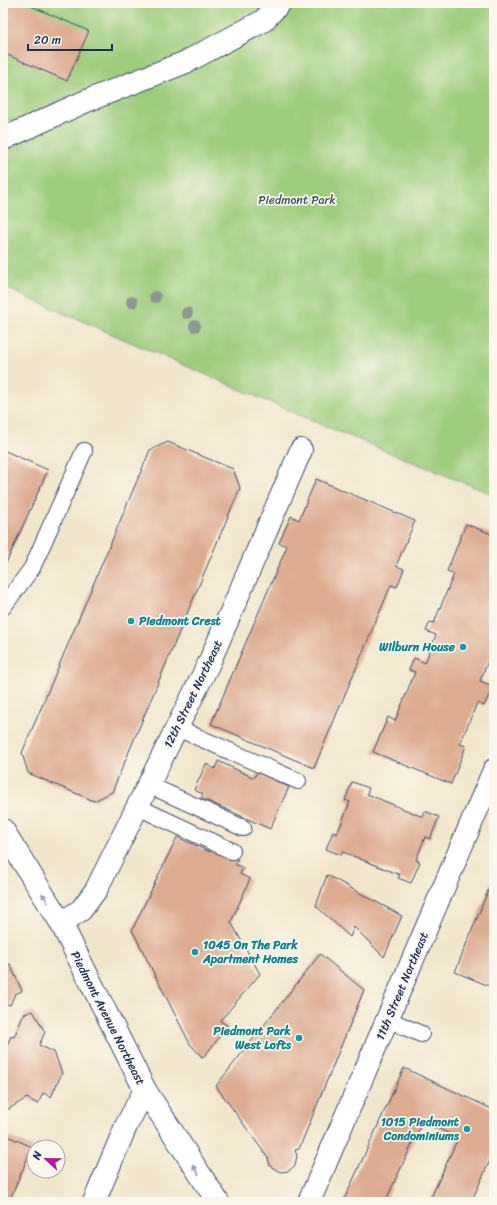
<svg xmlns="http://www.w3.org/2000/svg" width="497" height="1205" font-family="Sriracha,sans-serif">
<rect width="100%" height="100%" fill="#fbf7ec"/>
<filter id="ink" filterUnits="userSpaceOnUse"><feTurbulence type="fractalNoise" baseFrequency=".025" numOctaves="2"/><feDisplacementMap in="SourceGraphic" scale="8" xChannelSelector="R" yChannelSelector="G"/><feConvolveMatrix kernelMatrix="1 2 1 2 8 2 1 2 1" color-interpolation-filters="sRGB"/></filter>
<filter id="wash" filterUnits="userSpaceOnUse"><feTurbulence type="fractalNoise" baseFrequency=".012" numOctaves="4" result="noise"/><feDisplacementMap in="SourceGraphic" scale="16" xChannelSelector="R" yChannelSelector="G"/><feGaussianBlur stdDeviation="0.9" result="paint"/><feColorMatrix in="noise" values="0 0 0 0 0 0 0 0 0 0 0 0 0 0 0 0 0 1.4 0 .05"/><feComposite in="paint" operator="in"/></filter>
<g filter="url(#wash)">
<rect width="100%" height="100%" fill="#f1e6cb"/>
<path fill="#9ccc7b" stroke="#5c7e6c" d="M 3,3 L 494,3 L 494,495 L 327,427 L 3,287 Z"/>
<g id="blocks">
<path fill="#ddab90" d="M 3,3 L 24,3 L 89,31 L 67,81 L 3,53 Z
M 168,442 L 233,469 L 240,488 L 112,792 L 94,801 L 28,773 L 22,753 L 150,450 Z
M 3,450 L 48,470 L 3,570 Z
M 316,479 L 415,521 L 396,566 L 404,569 L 397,587 L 391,585 L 314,768 L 211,724 L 287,546 L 279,543 L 291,516 L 299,520 Z
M 466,524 L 494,535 L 494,661 L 489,659 L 480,681 L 493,686 L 484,706 L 477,703 L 460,744 L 466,746 L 451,784 L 373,752 L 388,717 L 395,721 L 415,672 L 409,670 L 414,658 L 425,663 L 436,635 L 426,631 L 430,622 L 434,623 L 454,574 L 447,571 Z
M 218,761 L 254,778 L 257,772 L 289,787 L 270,829 L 201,798 L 203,794 L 194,790 L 206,764 L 215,769 Z
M 352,782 L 369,788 L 367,794 L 423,817 L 425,811 L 439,817 L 430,839 L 425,837 L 416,860 L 420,862 L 411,883 L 398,878 L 400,875 L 343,852 L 341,855 L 326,849 L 333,832 L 337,834 L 350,802 L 345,800 Z
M 177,837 L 210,852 L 211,849 L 238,860 L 235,864 L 243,868 L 240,874 L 250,879 L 231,922 L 260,974 L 220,1021 L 228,1026 L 203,1058 L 190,1044 L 132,930 Z
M 327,875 L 402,916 L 384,957 L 354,927 L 350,937 L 316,906 Z
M 494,876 L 494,988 L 455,972 Z
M 320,954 L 364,990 L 299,1149 L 295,1150 L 297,1156 L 295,1165 L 289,1171 L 280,1172 L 270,1166 L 268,1158 L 216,1086 Z
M 10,964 L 22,991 L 15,994 L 10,1005 L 3,1003 L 3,968 Z
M 33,1011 L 45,1032 L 39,1045 L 54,1052 L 62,1073 L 51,1097 L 43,1093 L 38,1104 L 27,1098 L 5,1111 L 3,1108 L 3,1055 L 11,1036 L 14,1037 L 24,1014 Z
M 404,1068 L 494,1110 L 494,1152 L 471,1202 L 429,1202 L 458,1138 L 423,1121 L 385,1202 L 343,1202 Z
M 3,1134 L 32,1147 L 9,1202 L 3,1202 Z"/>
</g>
</g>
<g filter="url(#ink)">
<use href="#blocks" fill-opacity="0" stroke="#3b4a6e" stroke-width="1"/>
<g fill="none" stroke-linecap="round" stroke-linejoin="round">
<g stroke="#3b4a6e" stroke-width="18">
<path id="lane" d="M 3,607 L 32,568 L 84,451
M 177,728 L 298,781
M 149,785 L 243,828
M 138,807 L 232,851
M 387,1019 L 421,1034"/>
</g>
<g stroke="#3b4a6e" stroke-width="24">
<path id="street" d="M 3,139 L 84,102 L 186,62 L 263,21 L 280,3
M 61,923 L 81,910 L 96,890 L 209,663 L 301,450
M 94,1202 L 126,1126 L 145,1090
M 309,1202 L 494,770"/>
</g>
<g stroke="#3b4a6e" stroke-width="24">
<path id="secondary" d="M 3,830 L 61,923 L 145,1090 L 218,1202"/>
</g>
<use href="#lane" stroke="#fff" stroke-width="16"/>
<use href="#street" stroke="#fff" stroke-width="22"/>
<use href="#secondary" stroke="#fff" stroke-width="22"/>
</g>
<g fill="#8d9793">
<circle cx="155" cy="297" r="6"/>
<circle cx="132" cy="302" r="6"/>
<circle cx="187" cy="313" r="6"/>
<circle cx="195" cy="326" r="6"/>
</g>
<defs><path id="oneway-solid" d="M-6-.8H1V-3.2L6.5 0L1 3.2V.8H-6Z"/></defs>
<g fill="#8d97ae">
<use href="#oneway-solid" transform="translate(45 898) rotate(-122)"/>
<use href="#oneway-solid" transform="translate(196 1170) rotate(-123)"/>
</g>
</g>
<g fill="#0f9aa8" stroke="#fbf7ec" stroke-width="1.5">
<circle cx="131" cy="621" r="4"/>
<circle cx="463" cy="647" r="4"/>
<circle cx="195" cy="952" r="4"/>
<circle cx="299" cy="1038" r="4"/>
<circle cx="467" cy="1129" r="4"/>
</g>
<g text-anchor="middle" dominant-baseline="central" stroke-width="3.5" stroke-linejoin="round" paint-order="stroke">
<g font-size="12" fill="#3b5665" stroke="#fbf7ec">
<text x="297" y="200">Piedmont Park</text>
</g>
<g font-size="12" font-weight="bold" fill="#0d838f" stroke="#fbf7ec" text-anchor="end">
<text x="139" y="621" text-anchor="start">Piedmont Crest</text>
<text x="455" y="647">Wilburn House</text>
<text x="203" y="945" text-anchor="start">1045 On The Park<tspan x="203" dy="14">Apartment Homes</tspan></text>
<text x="291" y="1031">Piedmont Park<tspan x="291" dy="14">West Lofts</tspan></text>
<text x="459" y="1122">1015 Piedmont<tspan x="459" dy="14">Condominiums</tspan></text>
</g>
<g font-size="12" fill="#1b2f5e" stroke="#fbf7ec">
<text transform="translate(193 694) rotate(-64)">12th Street Northeast</text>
<text transform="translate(402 986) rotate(-67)">11th Street Northeast</text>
<text transform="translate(108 1018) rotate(63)">Piedmont Avenue Northeast</text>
</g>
</g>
<rect width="497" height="1205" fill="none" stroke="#fbf7ec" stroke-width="16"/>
<g transform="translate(46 1159) rotate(292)"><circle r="19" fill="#fbf7ec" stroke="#a1a7b3"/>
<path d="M0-3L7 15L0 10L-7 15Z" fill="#b5179e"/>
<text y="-6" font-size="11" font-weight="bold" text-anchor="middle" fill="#1b2f5e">N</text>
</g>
<path d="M28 44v6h84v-6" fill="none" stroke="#1b2f5e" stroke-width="2"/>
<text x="34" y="44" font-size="12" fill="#1b2f5e" stroke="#fbf7ec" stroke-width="3" paint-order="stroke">20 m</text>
</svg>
